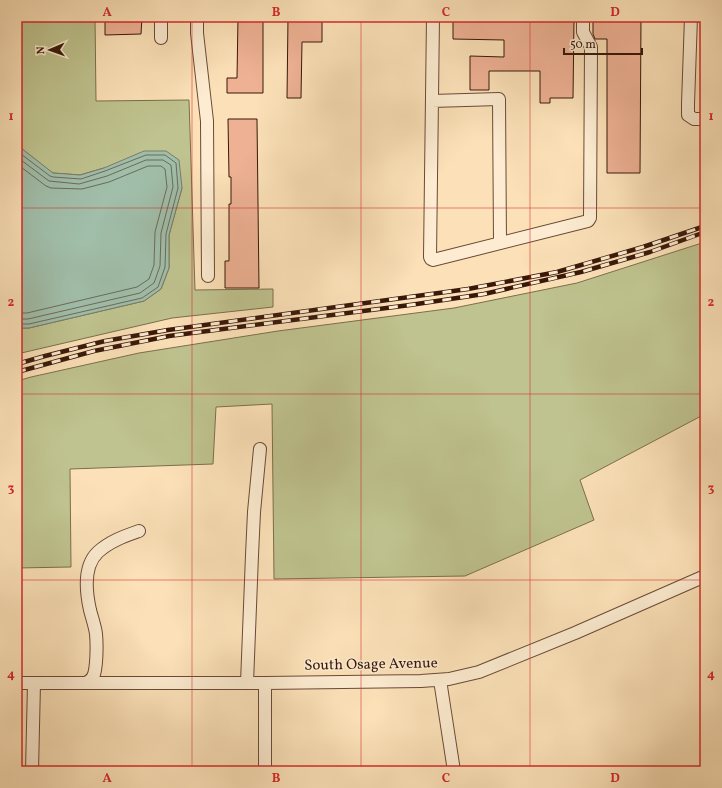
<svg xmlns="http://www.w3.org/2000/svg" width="722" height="788" font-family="Vollkorn,serif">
<rect width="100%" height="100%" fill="#fce1b8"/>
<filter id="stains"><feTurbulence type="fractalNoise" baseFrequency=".005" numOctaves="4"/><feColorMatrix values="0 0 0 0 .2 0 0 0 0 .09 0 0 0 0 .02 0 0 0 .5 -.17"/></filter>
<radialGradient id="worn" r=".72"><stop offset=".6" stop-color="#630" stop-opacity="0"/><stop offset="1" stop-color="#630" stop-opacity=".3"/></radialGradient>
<path fill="#bfc38f" stroke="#7c6e4c" d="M 17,17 L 95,17 L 96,101 L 189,100 L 195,290 L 273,289 L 273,307 L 172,318 L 17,354 L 17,328 L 29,328 L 144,301 L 161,289 L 169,268 L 169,235 L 182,188 L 104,168 L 80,175 L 52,173 L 21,148 L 17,147 Z
M 705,242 L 705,414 L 580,480 L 594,520 L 465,576 L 274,579 L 272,404 L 216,407 L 213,464 L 70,469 L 71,567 L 17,568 L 17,381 L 31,377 L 139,353 L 278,331 L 454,308 L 577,283 Z"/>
<path fill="#a0beaa" stroke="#777c6a" d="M 17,147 L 21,148 L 53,173 L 80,175 L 104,168 L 144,151 L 166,151 L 179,160 L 182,188 L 169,235 L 169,268 L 161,289 L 144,301 L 29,328 L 17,328 Z"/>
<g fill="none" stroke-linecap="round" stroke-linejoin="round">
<path stroke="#6c6b5a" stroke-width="1" d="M 17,151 L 50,176 L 53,177 L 81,179 L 105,171 L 146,155 L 165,155 L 176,163 L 178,188 L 166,234 L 165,267 L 158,287 L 142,298 L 29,324 L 17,324
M 17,157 L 49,181 L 79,184 L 107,176 L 146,160 L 163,160 L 171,165 L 173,187 L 161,233 L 160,266 L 154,283 L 140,293 L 28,319 L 17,319
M 17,164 L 46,186 L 51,188 L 82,189 L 109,182 L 148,166 L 161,166 L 165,169 L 167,187 L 155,232 L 154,265 L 149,279 L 137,287 L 27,313 L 17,313"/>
</g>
<path fill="#eeb194" stroke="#39180a" d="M 105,17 L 142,17 L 141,34 L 105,35 Z
M 238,17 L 263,17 L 263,93 L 227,93 L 227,78 L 237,78 Z
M 288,17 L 322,17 L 322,42 L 302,42 L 301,98 L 287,98 Z
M 453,17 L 574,19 L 573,98 L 550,98 L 550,103 L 540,103 L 540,71 L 489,71 L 489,90 L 470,90 L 470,56 L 504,57 L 504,40 L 453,39 Z
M 593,17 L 641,17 L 640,173 L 607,173 L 607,39 L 595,39 L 593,34 Z
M 228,119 L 257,119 L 259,288 L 225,288 L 225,261 L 229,261 L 229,204 L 231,204 L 231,177 L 229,177 Z"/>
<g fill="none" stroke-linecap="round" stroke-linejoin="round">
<g stroke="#6a4a36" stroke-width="14">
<path id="minor" d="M 197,17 L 197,33 L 207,121 L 208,276
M 433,17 L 430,257 L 431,259 L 433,260 L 588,221 L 590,218 L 591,47 L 583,32 L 583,17
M 691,17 L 688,104 L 688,115 L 694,119 L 705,119
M 161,38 L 161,17
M 432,101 L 499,99 L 500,243
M 440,680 L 454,771
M 17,683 L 265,683 L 421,681 L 449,679 L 479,672 L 575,633 L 705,576
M 86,683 C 89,681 91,680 93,677 C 97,669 97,644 96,634 C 95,626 92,618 90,610 C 86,592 83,566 98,552 C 110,541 125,536 139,531
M 247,683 L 252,555 L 254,512 L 260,449
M 32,771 L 34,683
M 265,771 L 265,683"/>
</g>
<use href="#minor" stroke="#fdecd1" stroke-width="12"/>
<g stroke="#39180a" stroke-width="4.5">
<path id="rail" d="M 17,364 L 45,356 L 105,341 L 168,330 L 468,289 L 557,272 L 643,247 L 705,226
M 17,372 L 94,351 L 169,336 L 410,305 L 484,294 L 581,272 L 650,252 L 705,232"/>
</g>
<use href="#rail" stroke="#fdecd1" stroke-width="3" stroke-dasharray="9" stroke-linecap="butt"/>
</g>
<path fill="none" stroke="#d62828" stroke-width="1" stroke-opacity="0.55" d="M 192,17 L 192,771M 361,17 L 361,771M 530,17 L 530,771M 17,208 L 705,208M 17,394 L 705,394M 17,580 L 705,580"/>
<g text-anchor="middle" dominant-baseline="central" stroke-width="3" stroke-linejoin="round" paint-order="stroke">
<g font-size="15" fill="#39180a" stroke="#fdecd1">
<text transform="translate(371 665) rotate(-1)">South Osage Avenue</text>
</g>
</g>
<rect width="722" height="788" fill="none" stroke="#fce1b8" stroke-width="44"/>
<g transform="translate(50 50) rotate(268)" stroke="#fdecd1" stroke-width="3" paint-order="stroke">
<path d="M0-3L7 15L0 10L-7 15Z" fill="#39180a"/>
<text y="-6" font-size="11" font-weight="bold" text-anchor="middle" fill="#39180a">N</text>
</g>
<path d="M564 48v6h78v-6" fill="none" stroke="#39180a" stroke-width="2"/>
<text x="570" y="48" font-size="12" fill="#39180a" stroke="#fdecd1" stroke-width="3" paint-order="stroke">50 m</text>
<rect x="22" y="22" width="678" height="744" fill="none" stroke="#d62828" stroke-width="1.5"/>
<g font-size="13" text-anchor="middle" font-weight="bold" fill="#d62828">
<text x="107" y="16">A</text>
<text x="276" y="16">B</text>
<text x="446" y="16">C</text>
<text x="615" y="16">D</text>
<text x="11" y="120">1</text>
<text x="711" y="120">1</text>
<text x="11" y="306">2</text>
<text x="711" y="306">2</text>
<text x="11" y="492">3</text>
<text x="711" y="492">3</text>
<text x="11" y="678">4</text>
<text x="711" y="678">4</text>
<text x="107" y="782">A</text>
<text x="276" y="782">B</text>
<text x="446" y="782">C</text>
<text x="615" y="782">D</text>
</g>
<rect width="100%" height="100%" filter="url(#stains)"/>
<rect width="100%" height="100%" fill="url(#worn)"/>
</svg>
